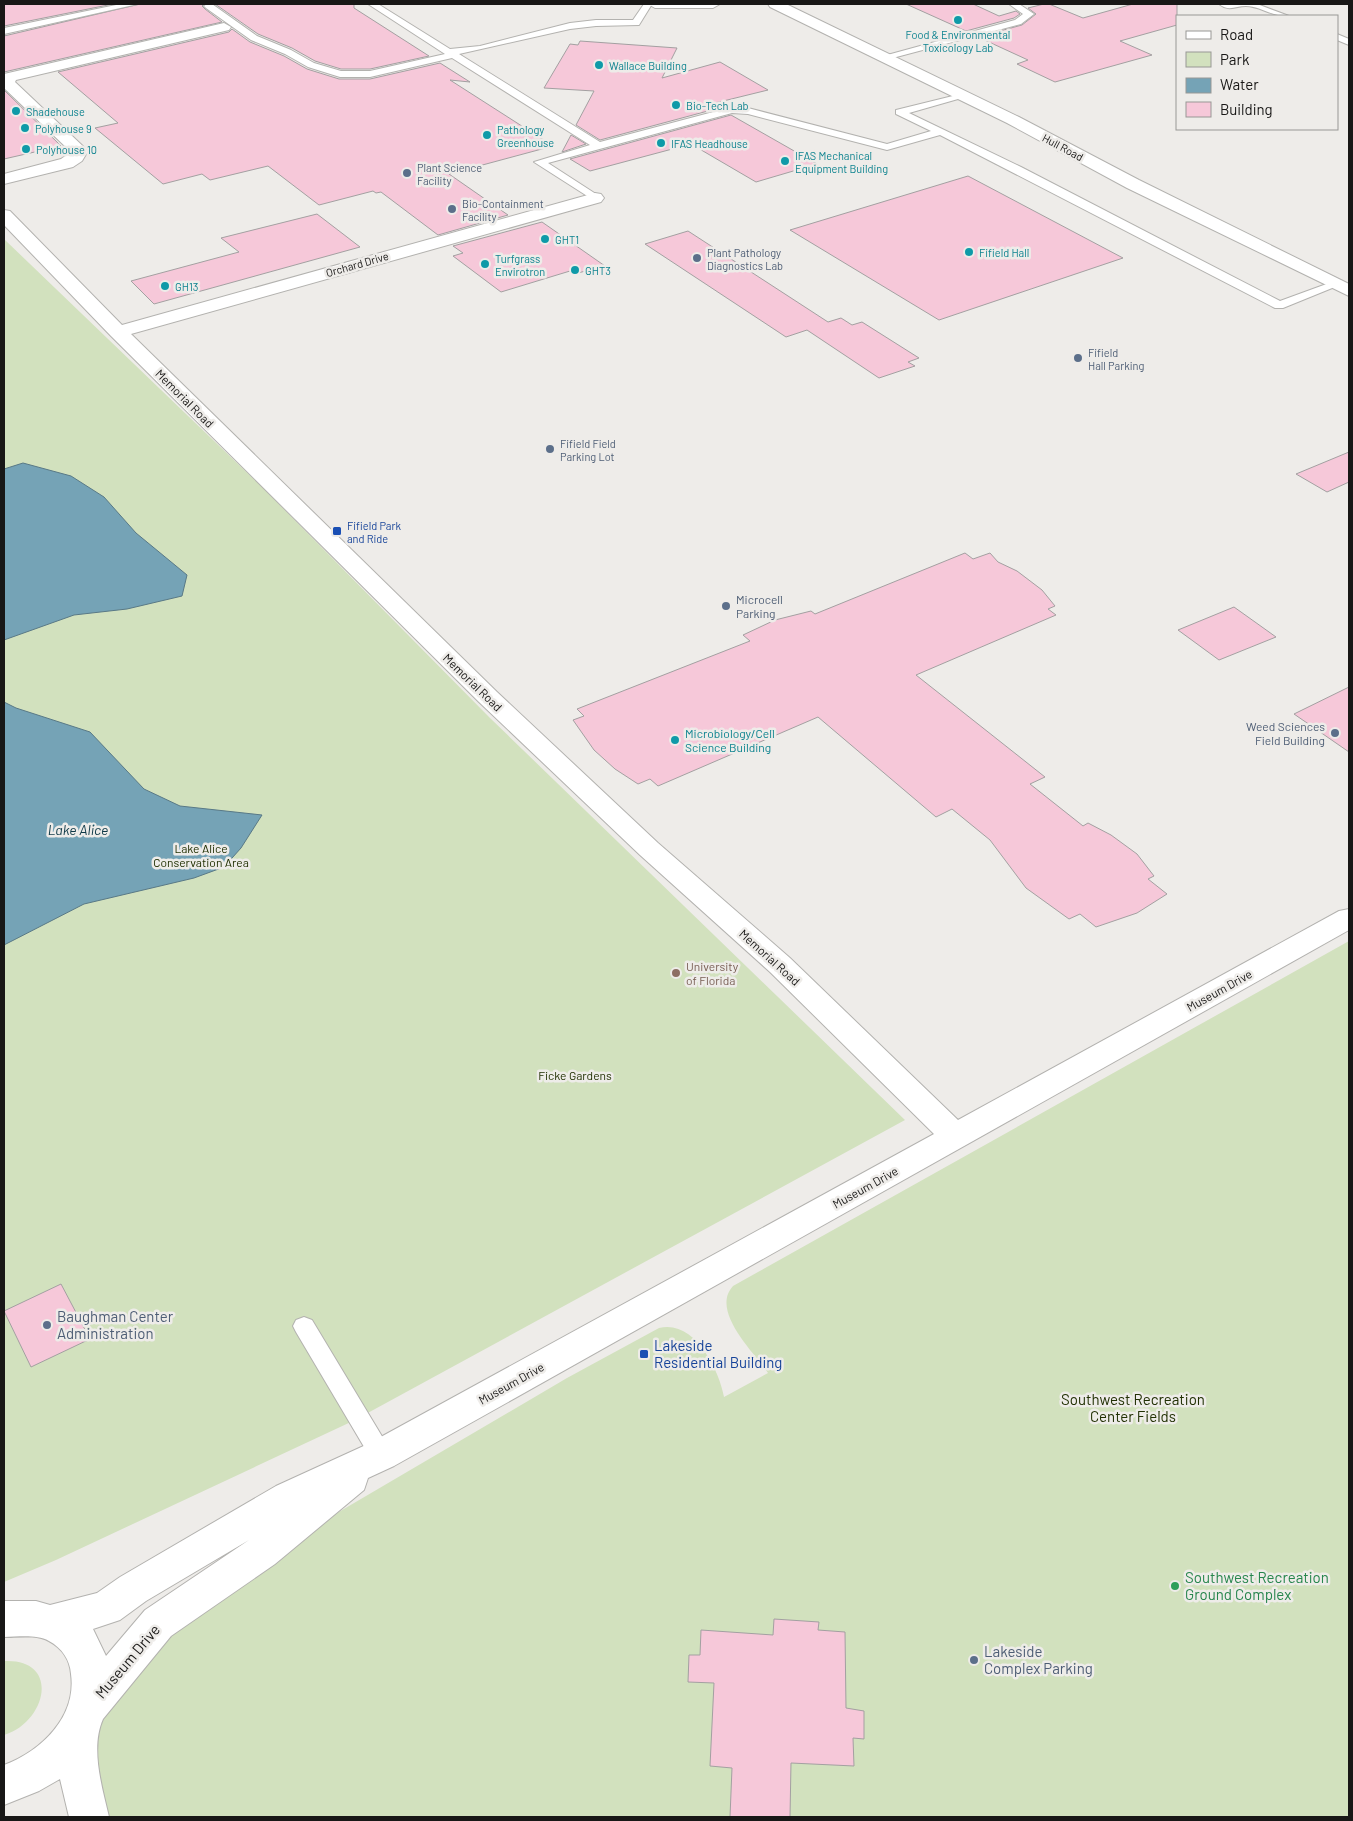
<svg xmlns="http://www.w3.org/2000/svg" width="1353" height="1821" font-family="Barlow,sans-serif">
<rect width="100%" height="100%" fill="#eeece9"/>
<path fill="#d2e1be" d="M 4,239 L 261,486 L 490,718 L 905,1120 L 353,1421 L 56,1560 L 4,1582 Z
M 1349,941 L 1349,1817 L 106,1817 L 94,1792 L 95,1734 L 104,1715 L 157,1637 L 320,1523 L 567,1378 L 659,1328 C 694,1319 719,1369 724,1397 L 768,1373 C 754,1352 710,1311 733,1286 Z
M 4,1661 C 61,1658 47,1722 4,1735 Z"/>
<path fill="#75a3b6" stroke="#597986" d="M 23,463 L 71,476 L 104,497 L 136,533 L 187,575 L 182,596 L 127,609 L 74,615 L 4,640 L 4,469 Z
M 4,702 L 16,708 L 90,732 L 144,789 L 180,806 L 262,815 L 241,848 L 224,867 L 194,878 L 84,904 L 4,945 Z"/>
<path fill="#f6c8d9" stroke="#a3a0a1" d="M 4,4 L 113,4 L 4,26 Z
M 140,4 L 204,4 L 202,6 L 205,9 L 222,22 L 4,72 L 4,36 Z
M 215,4 L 354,4 L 354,8 L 429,56 L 370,69 L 341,69 L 315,61 L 292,48 L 258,34 Z
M 906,4 L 973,4 L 999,16 L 1016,11 L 1020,14 L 1014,18 L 966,31 Z
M 1044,4 L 1049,4 L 1083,18 L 1133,4 L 1177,4 L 1177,25 L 1120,41 L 1152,55 L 1055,82 L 1017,64 L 1028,60 L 978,37 L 1022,25 L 1036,14 L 1028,8 Z
M 232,29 L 250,42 L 284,56 L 307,69 L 339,79 L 370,79 L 440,63 L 470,82 L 450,80 L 553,146 L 449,174 L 508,215 L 438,235 L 381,192 L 376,193 L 373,191 L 319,205 L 268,166 L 210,180 L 202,174 L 163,184 L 95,128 L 118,123 L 58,72 L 229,32 Z
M 580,41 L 677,48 L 662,78 L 720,62 L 768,90 L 711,104 L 719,108 L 600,140 L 576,125 L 594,91 L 544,88 L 570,44 L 578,45 Z
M 4,90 L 61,146 L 4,159 Z
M 731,115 L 817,164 L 756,182 L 691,144 L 590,171 L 570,159 Z
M 571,135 L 586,144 L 562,152 Z
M 968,176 L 1123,258 L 939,320 L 790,230 Z
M 317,214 L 360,247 L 154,304 L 131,281 L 239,252 L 221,238 Z
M 542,222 L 605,266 L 574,274 L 570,271 L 501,292 L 453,256 L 463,253 L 453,246 Z
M 688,231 L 828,322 L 841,318 L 852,325 L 862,322 L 919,358 L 908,362 L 915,366 L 879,378 L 807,330 L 786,337 L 645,244 Z
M 1349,452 L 1349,482 L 1327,492 L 1296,474 Z
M 965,553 L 973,559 L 990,553 L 998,562 L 1017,571 L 1042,590 L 1055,606 L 1048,609 L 1056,615 L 916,675 L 1045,777 L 1030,784 L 1083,826 L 1088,823 L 1111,835 L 1137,854 L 1154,876 L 1148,879 L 1167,894 L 1137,913 L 1096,927 L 1080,914 L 1069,919 L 1026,888 L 990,840 L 952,809 L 936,817 L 818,717 L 658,786 L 650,779 L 638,784 L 615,769 L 594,750 L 573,720 L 584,716 L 577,709 L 750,641 L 743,635 L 775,620 L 811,611 L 815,614 Z
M 1234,607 L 1276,637 L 1219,660 L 1178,630 Z
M 1349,687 L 1349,752 L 1294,714 Z
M 61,1284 L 90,1339 L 31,1367 L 4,1311 Z
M 774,1619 L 819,1622 L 818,1630 L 845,1632 L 846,1708 L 864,1711 L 864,1739 L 853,1738 L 854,1766 L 791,1763 L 790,1817 L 730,1817 L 732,1768 L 710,1766 L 714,1683 L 688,1682 L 689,1655 L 700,1655 L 701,1630 L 773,1635 Z"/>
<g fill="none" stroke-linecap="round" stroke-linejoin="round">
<g stroke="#b3b2af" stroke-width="2">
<path id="lane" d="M 121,4 L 138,4 L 4,34 L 4,28 Z
M 207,4 L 212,4 L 257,36 L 291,50 L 314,63 L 341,71 L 370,71 L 445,54 L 368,4 L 378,4 L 450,49 L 480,46 L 570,23 L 596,20 L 633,20 L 644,4 L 652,4 L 639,25 L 596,26 L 570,29 L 459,54 L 600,142 L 732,107 L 748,108 L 887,144 L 931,131 L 896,114 L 896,110 L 965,93 L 965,97 L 909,113 L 1021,167 L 1280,301 L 1332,282 L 1336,281 L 1342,284 L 1283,308 L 1275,308 L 940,135 L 887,150 L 748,114 L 732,113 L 548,163 L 599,196 L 600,198 L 595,201 L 534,162 L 590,145 L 452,58 L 370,77 L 340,77 L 308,67 L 285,54 L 251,40 L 206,8 L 204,6 Z
M 1009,4 L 1019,4 L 1034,14 L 1021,24 L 885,60 L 880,57 L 1015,20 L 1023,14 Z
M 1219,4 L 1257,4 L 1289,16 C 1272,17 1260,6 1246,6 C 1235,6 1229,12 1219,4 Z
M 1337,34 L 1349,39 L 1349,45 L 1337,40 Z
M 304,1317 L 312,1320 L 389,1448 L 392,1455 L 389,1462 L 381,1465 L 373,1462 L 296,1332 L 293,1326 L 296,1320 Z"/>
</g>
<g stroke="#b3b2af" stroke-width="2">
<path id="street" d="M 648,4 L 720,4 L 713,8 L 655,8 Z
M 768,4 L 786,4 L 1019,117 L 1139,180 L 1349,284 L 1349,296 L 1127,188 L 1007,123 L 770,7 Z
M 224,23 L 231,27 L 229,30 L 16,80 L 15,82 L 88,151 L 82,161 L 73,167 L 4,184 L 4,174 L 61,159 L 71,152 L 4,88 L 4,74 Z
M 595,193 L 601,194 L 604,198 L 601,202 L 131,334 L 497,692 L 658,843 L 790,958 L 958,1120 L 1339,911 L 1349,909 L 1349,930 L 394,1466 L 368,1478 L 364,1490 L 275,1564 L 171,1636 L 103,1719 C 90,1748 102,1787 109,1817 L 69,1817 L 60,1779 L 39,1791 L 4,1805 L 4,1765 C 41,1751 77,1717 71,1674 C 70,1660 62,1648 49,1641 C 36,1634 18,1637 4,1637 L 4,1601 L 36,1601 L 50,1605 L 97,1593 L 120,1577 L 276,1486 L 368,1444 L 934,1134 L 770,972 L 640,855 L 479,702 L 111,336 L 4,225 L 4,210 L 10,211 L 122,325 ZM 249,1540 L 145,1610 L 106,1656 L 93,1629 L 120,1620 L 146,1601 Z"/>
</g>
<use href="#lane" fill="#fff" fill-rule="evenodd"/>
<use href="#street" fill="#fff" fill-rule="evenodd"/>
</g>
<g fill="#0f9aa8" stroke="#eeece9" stroke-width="2">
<circle cx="958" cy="20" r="5"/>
<circle cx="599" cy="65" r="5"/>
<circle cx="676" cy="105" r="5"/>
<circle cx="16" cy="111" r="5"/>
<circle cx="25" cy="128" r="5"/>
<circle cx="487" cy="135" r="5"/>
<circle cx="661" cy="143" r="5"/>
<circle cx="26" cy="149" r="5"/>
<circle cx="785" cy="161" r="5"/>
<circle cx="545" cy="239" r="5"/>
<circle cx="969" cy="252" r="5"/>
<circle cx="485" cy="264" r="5"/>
<circle cx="575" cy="270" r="5"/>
<circle cx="165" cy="286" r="5"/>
<circle cx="675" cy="740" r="5"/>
</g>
<g fill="#5c6f8a" stroke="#eeece9" stroke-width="2">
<circle cx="407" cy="173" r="5"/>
<circle cx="452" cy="209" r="5"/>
<circle cx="697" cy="258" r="5"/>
<circle cx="1078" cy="358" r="5"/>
<circle cx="550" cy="449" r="5"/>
<circle cx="726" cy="606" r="5"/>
<circle cx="1335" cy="733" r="5"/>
<circle cx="47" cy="1325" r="5"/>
<circle cx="974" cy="1660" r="5"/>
</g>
<g fill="#1a4fb4" stroke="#eeece9" stroke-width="2">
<rect x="332" y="526" width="10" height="10" rx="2.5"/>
<rect x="639" y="1349" width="10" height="10" rx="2.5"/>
</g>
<circle fill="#8d6e63" stroke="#eeece9" stroke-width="2" cx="676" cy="973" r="5"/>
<circle fill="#2e9e5b" stroke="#eeece9" stroke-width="2" cx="1175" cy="1586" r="5"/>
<g text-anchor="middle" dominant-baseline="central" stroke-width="5" stroke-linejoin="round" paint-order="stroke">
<g font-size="11" fill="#0d838f" stroke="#eeece9" text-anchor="start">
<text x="958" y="34" text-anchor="middle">Food &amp; Environmental<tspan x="958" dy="13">Toxicology Lab</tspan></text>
<text x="609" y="65">Wallace Building</text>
<text x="686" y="105">Bio-Tech Lab</text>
<text x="26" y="111">Shadehouse</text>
<text x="35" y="128">Polyhouse 9</text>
<text x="497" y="129">Pathology<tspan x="497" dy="13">Greenhouse</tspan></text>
<text x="671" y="143">IFAS Headhouse</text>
<text x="36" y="149">Polyhouse 10</text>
<text x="795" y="155">IFAS Mechanical<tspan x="795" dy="13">Equipment Building</tspan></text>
<text x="555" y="239">GHT1</text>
<text x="979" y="252">Fifield Hall</text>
<text x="495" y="258">Turfgrass<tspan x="495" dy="13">Envirotron</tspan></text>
<text x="585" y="270">GHT3</text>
<text x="175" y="286">GH13</text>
</g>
<g font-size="11" fill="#181716" stroke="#eeece9">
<text transform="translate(1063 147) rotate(28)">Hull Road</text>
<text transform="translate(357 264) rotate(-16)">Orchard Drive</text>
</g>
<g font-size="11" fill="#4e5e75" stroke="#eeece9" text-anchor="start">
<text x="417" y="167">Plant Science<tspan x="417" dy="13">Facility</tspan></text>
<text x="462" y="203">Bio-Containment<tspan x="462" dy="13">Facility</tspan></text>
<text x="707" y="252">Plant Pathology<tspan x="707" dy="13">Diagnostics Lab</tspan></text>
<text x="1088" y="352">Fifield<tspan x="1088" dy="13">Hall Parking</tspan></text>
<text x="560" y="443">Fifield Field<tspan x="560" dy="13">Parking Lot</tspan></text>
</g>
<g font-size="11" fill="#164399" stroke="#eeece9" text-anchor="start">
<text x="347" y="525">Fifield Park<tspan x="347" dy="13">and Ride</tspan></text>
</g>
<g font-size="12" fill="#181716" stroke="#eeece9">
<text transform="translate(185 398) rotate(45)">Memorial Road</text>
<text transform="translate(473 682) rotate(44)">Memorial Road</text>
<text transform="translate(770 957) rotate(42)">Memorial Road</text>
<text transform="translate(1219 990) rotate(-29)">Museum Drive</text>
<text transform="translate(865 1187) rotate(-29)">Museum Drive</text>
<text transform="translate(511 1383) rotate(-29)">Museum Drive</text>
</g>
<g font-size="12" fill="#4e5e75" stroke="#eeece9" text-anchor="start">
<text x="736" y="599">Microcell<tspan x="736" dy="14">Parking</tspan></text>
<text x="1325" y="726" text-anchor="end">Weed Sciences<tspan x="1325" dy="14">Field Building</tspan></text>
</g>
<g font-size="12" fill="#0d838f" stroke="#eeece9" text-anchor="start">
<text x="685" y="733">Microbiology/Cell<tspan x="685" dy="14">Science Building</tspan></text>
</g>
<g font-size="12" fill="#213003" stroke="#eeece9">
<text x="201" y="848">Lake Alice<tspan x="201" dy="14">Conservation Area</tspan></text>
<text x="575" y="1075">Ficke Gardens</text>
</g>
<g font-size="12" fill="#785e54" stroke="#eeece9" text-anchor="start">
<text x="686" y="966">University<tspan x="686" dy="14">of Florida</tspan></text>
</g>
<g font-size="14" font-style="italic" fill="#0e3947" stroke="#eeece9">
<text x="78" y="829">Lake Alice</text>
</g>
<g font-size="15" fill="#4e5e75" stroke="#eeece9" text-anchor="start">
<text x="57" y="1316">Baughman Center<tspan x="57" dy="17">Administration</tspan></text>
<text x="984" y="1651">Lakeside<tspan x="984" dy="17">Complex Parking</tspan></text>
</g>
<g font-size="15" fill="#164399" stroke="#eeece9" text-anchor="start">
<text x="654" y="1345">Lakeside<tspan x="654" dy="17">Residential Building</tspan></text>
</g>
<g font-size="15" fill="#213003" stroke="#eeece9">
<text x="1133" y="1399">Southwest Recreation<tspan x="1133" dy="17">Center Fields</tspan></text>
</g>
<g font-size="15" fill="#27864d" stroke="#eeece9" text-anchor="start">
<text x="1185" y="1577">Southwest Recreation<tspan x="1185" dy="17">Ground Complex</tspan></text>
</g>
<g font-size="15" fill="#181716" stroke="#eeece9">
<text transform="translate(127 1661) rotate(-50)">Museum Drive</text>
</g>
</g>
<rect width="1353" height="1821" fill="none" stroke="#181716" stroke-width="10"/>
<rect x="1176" y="15" width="162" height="115" fill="#eeece9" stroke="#989795"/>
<rect x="1186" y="31" width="25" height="8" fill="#ffffff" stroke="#989795"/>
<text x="1220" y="40" font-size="15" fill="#181716">Road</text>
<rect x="1186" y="52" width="25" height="15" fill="#d2e1be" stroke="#989795"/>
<text x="1220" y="65" font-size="15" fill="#181716">Park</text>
<rect x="1186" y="78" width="25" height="15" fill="#75a3b6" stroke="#989795"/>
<text x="1220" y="90" font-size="15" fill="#181716">Water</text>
<rect x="1186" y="102" width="25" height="15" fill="#f6c8d9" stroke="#989795"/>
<text x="1220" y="115" font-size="15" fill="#181716">Building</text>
</svg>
